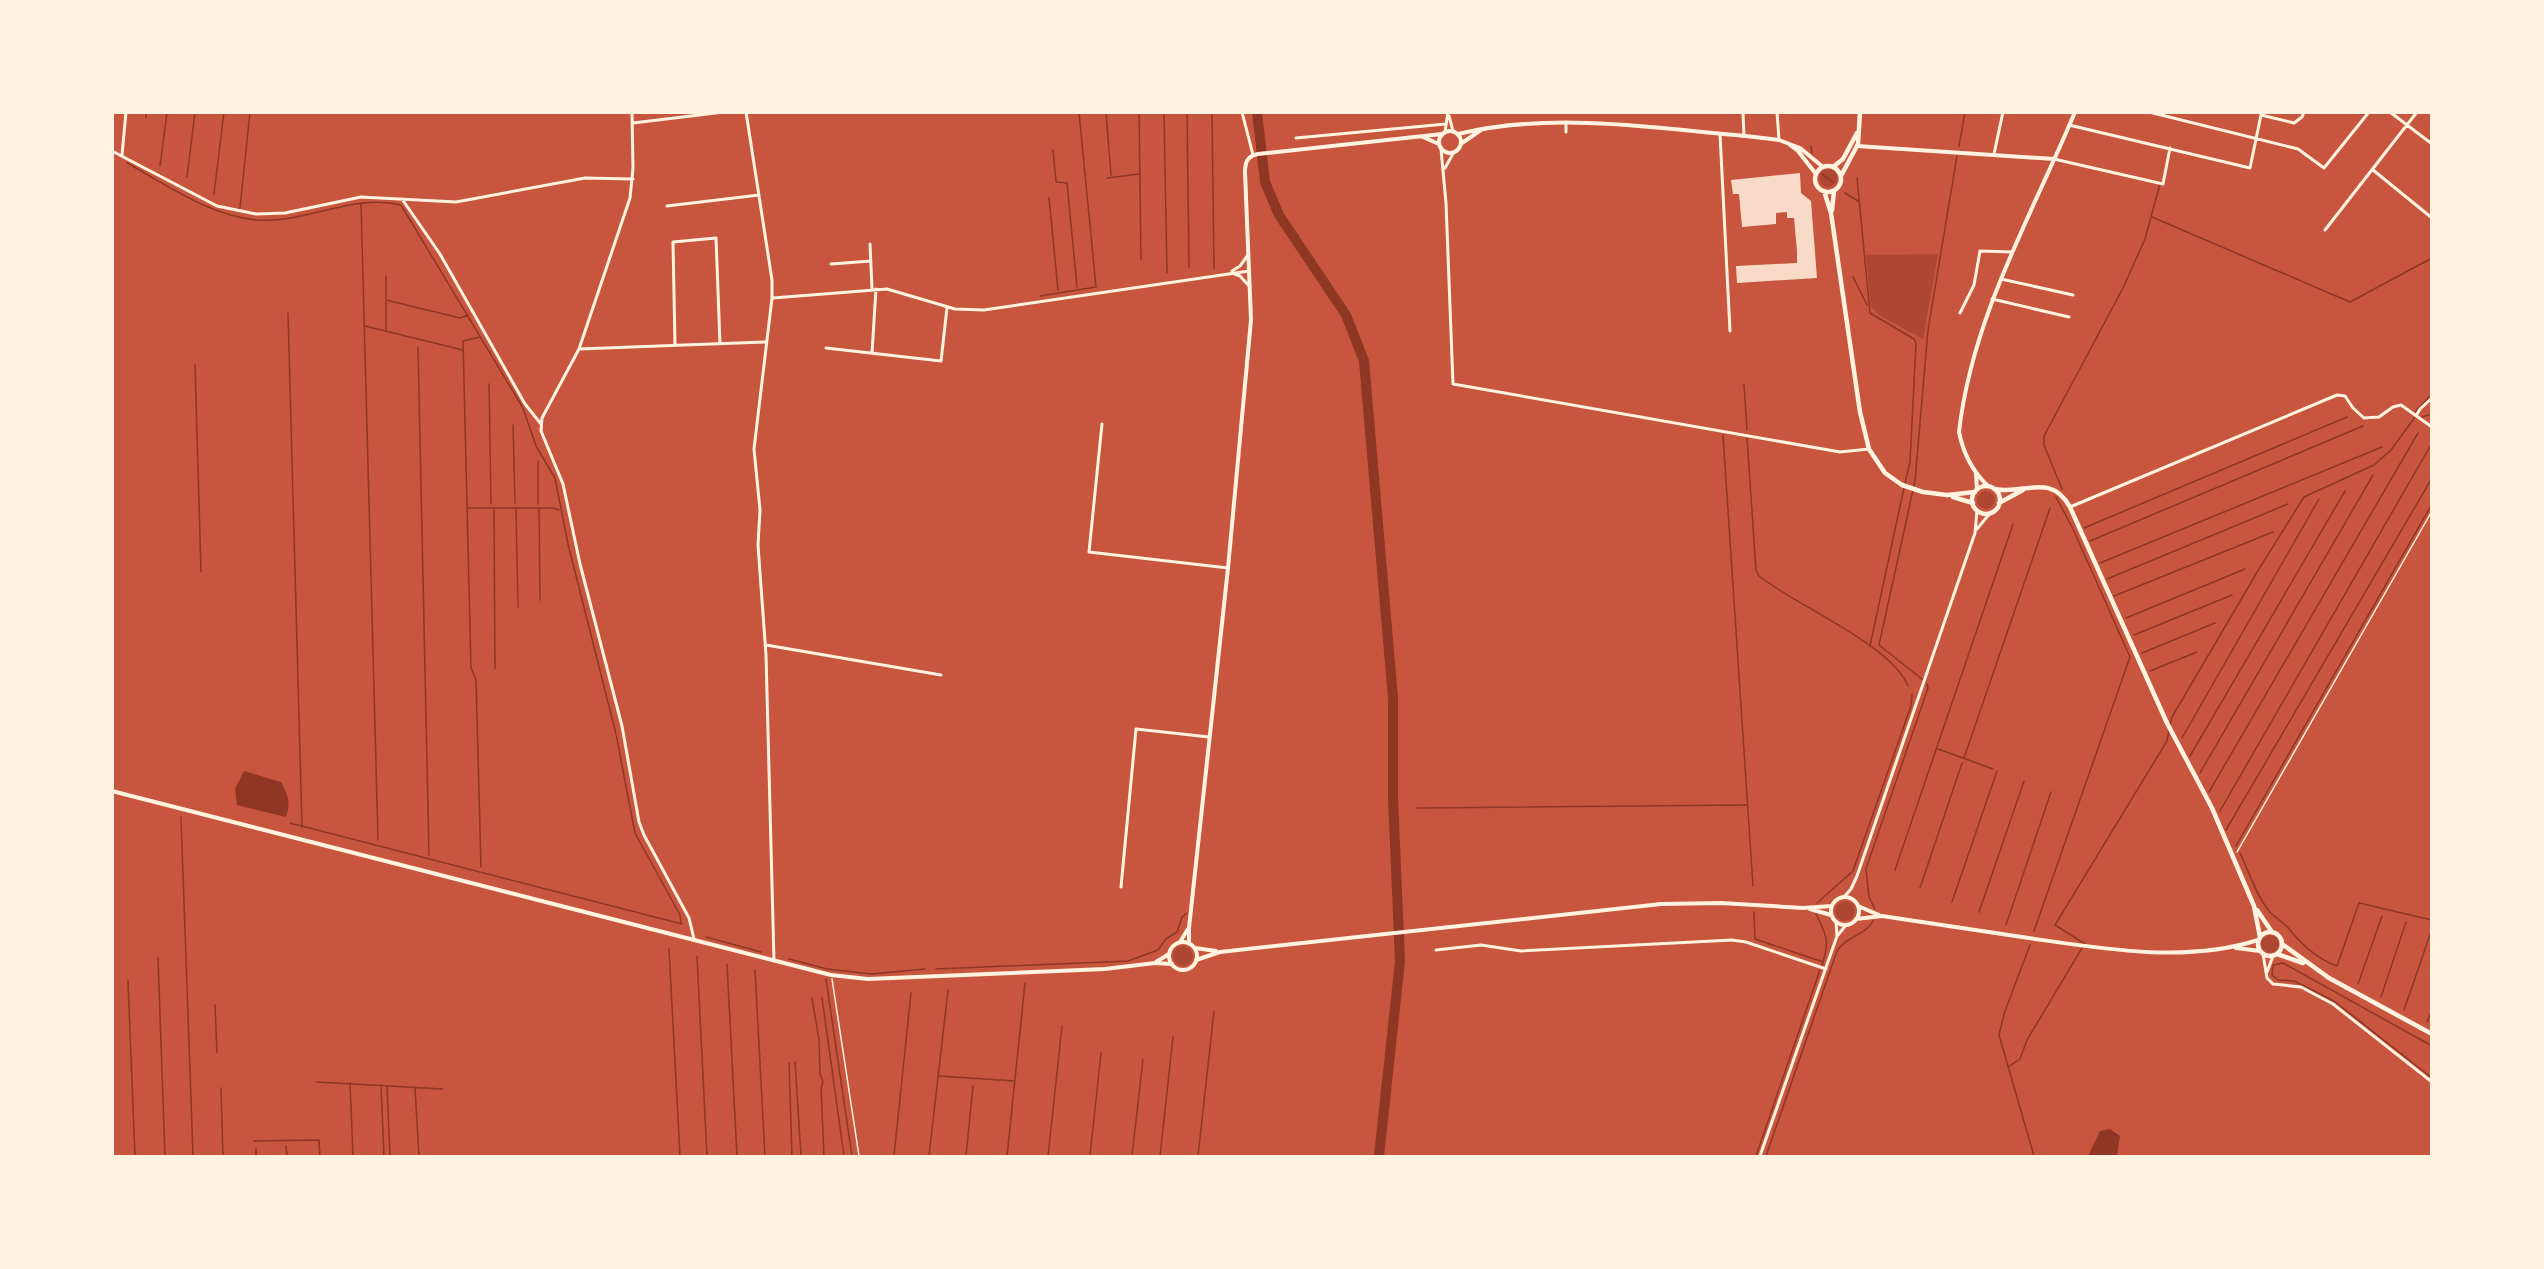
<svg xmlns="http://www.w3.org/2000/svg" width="2544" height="1269" font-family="Helvetica,sans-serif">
<rect width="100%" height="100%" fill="#c8553d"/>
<path fill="#ae4732" d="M1819 178a9 9 0 1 1 18 0a9 9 0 1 1-18 0Z
M 1938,254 L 1923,339 L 1882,317 L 1871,307 L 1866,255 Z
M1977 500a9 9 0 1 1 18 0a9 9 0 1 1-18 0Z
M1835 911a10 10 0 1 1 20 0a10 10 0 1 1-20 0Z
M2261 944a9 9 0 1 1 18 0a9 9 0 1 1-18 0Z
M1173 956a10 10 0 1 1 20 0a10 10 0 1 1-20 0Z"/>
<path fill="#8f3625" d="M 244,771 L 281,782 C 288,795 291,803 286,817 L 237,805 L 235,789 Z
M 2110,1129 L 2120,1136 L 2117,1156 L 2088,1156 L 2100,1131 Z"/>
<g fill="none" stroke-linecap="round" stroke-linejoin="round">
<path stroke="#8f3625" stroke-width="1.5" d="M 1106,112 L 1111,175
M 1139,112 L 1141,260
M 1164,112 L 1167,273
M 1187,112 L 1189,267
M 1212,112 L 1214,269
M 146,118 L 146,112
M 1811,146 L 1812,153
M 1959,146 L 1965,112
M 1053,150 L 1056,182 L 1067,183 L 1077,287
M 127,163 C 167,185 210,216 257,220 C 305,224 353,193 401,205 L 523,408 L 536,446 L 555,478 L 568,544 L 616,734 L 635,833 L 680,915 L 681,923
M 160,166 L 167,112
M 1822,174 L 1834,183
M 187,177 L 195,112
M 1107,178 L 1139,174
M 1857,178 L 1870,313 L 1914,339 L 1916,343 L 1910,462 L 1905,483
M 1845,193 L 1858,201
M 214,194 L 224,112
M 1049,198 L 1058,290
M 361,203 L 378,840
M 240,208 L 250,112
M 2152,217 L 2350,302 L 2432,258
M 1853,277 L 1867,305
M 1040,296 L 1096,287 L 1079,112
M 386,300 L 460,318 L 468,315
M 288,313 L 302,827
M 365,326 L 463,350
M 386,329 L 386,276
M 480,337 L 463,341 L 471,668 L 476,680 L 481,867
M 418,347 L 429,855
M 195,365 L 201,572
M 489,384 L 491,504
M 1744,384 L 1747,430
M 2422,417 L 2432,414
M 513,425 L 515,503
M 1723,435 L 1753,886
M 1747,438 L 1756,570 L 1759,576 C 1795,605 1892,645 1908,686
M 538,461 L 538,504
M 2062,489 L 2044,445 L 2044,436 L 2123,288 L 2145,239 L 2160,184
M 468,508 L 553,508 L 559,510
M 516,508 L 518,607
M 539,508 L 540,600
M 494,510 L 495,669
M 2084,528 L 2347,417
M 2090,541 L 2363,426
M 2100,563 L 2382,447
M 2107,579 L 2288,504
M 2114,596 L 2273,532
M 2126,618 L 2245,569
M 2134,635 L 2232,595
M 1870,646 L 1904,488
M 2142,653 L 2215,623
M 2150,671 L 2197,652
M 1922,679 L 1879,645 L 1915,481 L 1928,330 L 1957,156
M 2170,725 L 2172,717 L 2259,569 L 2304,497 L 2374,465 L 2391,450 L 2415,417 L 2416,411 L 2432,394
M 2182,738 L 2319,499
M 1938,749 L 1993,769
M 2190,756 L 2345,491
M 1964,758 L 2050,508
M 2200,773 L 2373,475
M 2209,792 L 2418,433
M 1417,808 L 1746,805
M 2220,811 L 2432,443
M 181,817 L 193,1156
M 290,823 L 682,924
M 2226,830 L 2432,478
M 2236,846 L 2432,504
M 2240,853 C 2249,872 2256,895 2269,911 C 2275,918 2284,922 2290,930 C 2303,946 2317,959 2337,966 L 2359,903 L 2432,920
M 1895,870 L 2013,524
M 1920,888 L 1962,763
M 1952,902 L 1997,771
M 1817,903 L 1853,871 L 1911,706 L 1912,695
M 1875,909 L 1869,897 L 1866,869 L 1928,688 L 1927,684
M 1754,912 L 1755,939 L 1823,962
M 1979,912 L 2024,781
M 1816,914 C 1827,936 1830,941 1822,965
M 2006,925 L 2051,792
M 2034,931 L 2130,657 L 2073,529 L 2056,497
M 706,937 L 761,952
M 2085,944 L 2055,925 L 2167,741 L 2169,730
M 2030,945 L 2005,1011 L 1999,1035 L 2034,1156
M 669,949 L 680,1156
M 697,956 L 707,1156
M 158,958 L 165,1156
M 789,959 L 827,969 L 872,974 L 925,969
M 727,964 L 737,1156
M 936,969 L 1128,961 L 1158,950 L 1166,939 L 1177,932 L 1182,917 L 1187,913
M 755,970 L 765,1156
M 826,979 L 852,1156
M 128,981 L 135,1156
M 2358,984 L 2382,916
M 2381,997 L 2406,922
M 812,998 L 819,1040 L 820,1074 L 823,1082 L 821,1088 L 824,1156
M 822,998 L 844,1156
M 215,1005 L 217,1053
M 2404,1010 L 2432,929
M 2427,1022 L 2432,1010
M 2432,1046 L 2283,963 L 2273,965 L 2272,975 L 2278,980 L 2294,981 L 2334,1001 L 2432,1078
M 795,1062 L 801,1156
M 789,1063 L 792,1156
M 2008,1067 L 2020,1059 L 2027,1040 L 2082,948
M 939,1076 L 1015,1081
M 317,1082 L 442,1089
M 350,1083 L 353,1156
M 381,1085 L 384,1156
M 387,1086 L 390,1156
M 221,1088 L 223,1156
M 415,1088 L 419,1156
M 254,1141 L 319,1140 L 320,1156
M 286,1146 L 287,1156
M 256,1148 L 256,1156
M 894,1156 L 911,993
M 929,1156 L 948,990
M 966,1156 L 973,1086
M 1007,1156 L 1025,983
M 1048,1156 L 1062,1026
M 1090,1156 L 1101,1053
M 1132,1156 L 1143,1059
M 1160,1156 L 1173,1037
M 1198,1156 L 1214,1011
M 1756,1156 L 1820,970
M 1766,1156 L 1837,951 C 1845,937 1866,935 1873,921"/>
<path stroke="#8f3625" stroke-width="10" d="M 1257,112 L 1265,182 L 1279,215 L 1346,315 L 1364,361 L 1393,698 L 1393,798 L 1400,961 L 1379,1156"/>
</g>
<path fill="#f7dbc8" d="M 1800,173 L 1801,193 L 1811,201 L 1817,278 L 1737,283 L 1736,266 L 1797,263 L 1797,251 L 1794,218 L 1787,218 L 1787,212 L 1776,213 L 1776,224 L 1742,227 L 1739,194 L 1733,194 L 1731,180 Z"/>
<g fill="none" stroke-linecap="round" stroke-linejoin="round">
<path stroke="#fff3e0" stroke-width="1.5" d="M 2237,852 L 2432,511
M 832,979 L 859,1156"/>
<path stroke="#fff3e0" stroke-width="3" d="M 632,112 L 633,168 L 630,198 L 579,349 L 542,418 L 541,431 L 563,484 L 580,564 L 622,726 L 639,822 L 644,835 L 689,918 L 694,939
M 746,112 L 772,280 L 772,298 L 754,449 L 760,510 L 758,545 L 766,655 L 774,961
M 1242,112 L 1253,155
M 1743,112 L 1744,136
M 1777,112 L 1779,140
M 2149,112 L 2298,149 L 2324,168 L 2369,112
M 2390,112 L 2432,144
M 1449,116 L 1453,131
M 633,123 L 724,112
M 1566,123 L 1566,132
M 2069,125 L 2250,168 L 2261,115 L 2294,123 L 2302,117 L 2304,112
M 1445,132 L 1448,112
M 1720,134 L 1730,331
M 1296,138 L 1446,124
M 1441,149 L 1446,203 L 1453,384 L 1840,452 L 1869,449
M 112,151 L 217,206 L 256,214 L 285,213 L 361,197 L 456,202 L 585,178 L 633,179
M 1994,154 L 2003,112
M 122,155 L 126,112
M 2054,159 L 2163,184 L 2170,148
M 1445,168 L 1454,152
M 2373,170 L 2432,218
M 402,199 L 440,254 L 525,404 L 541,424
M 667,206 L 759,195
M 2325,230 L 2417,112
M 870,244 L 872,289
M 831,264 L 871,261
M 1232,271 L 1240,266 L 1248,255
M 1232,273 L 1240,276 L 1250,287
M 2001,279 L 2073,295
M 773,298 L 887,289 L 955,309 L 984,310 L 1249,271
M 1992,299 L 2069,317
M 1960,313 L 1974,285 L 1980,251 L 2012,252
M 675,345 L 673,242 L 716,238 L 720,344
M 826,348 L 941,361 L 947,308
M 579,349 L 765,342
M 872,353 L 876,289
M 2416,416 L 2420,409 L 2432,398
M 1102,424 L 1089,552 L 1228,568
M 2070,507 L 2337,395 L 2345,396 L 2353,408 L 2364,418 L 2379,417 L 2393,407 L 2401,405 L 2432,427
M 1977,529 L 1991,512
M 766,645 L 941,675
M 1121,887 L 1136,729 L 1209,737
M 1844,897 L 1851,889 L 1857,876 L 1975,533 L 1977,510
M 1838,935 L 1846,925
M 1436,950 L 1481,945 L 1521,951 L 1732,940 L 1746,942 L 1826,969
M 2263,954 L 2267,978 L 2273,984 L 2301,987 L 2333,1004 L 2432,1082
M 2267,972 L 2273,956
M 1760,1156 L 1837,936 L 1836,922"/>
<path stroke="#fff3e0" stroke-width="4" d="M1439 142a11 11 0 1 1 22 0a11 11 0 1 1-22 0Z
M 1458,134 C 1530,117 1601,122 1673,129 C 1708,133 1744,135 1779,140 L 1800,148 L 1823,167
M 1423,137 L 1439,144
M 1462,143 L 1481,130
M 1790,145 L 1798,151 L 1816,174
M 1857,146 L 2054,159
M 1976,474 L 1977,489
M 1988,486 C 1973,472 1963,452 1959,432 C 1972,317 2031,217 2075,112
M 1180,942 L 1188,929
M 1189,943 L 1189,928 L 1228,568 L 1251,320 L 1245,172 C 1245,163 1247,156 1258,154 L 1442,134"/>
<path stroke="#fff3e0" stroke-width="4" d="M 112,791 L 831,975 L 868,979 L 1105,969 L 1155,963 L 1172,964
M1831 911a14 14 0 1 1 28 0a14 14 0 1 1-28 0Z
M 1858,906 L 1879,915
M 1810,909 L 1831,915
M 1856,919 L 1882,916 C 1929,923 1976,930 2022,937 C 2098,948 2184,964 2258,940
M1169 956a14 14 0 1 1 28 0a14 14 0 1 1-28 0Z
M 1195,948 L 1216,951
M 2236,948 L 2260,951
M 1196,960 L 1220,952 L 1661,904 L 1721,903 L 1803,908 L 1832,906
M 1156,962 L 1169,954"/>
<path stroke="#fff3e0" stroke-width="4.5" d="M1815 179a13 13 0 1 1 26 0a13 13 0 1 1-26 0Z
M 1833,167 L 1843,159 L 1857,133
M 1841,176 L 1858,144 L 1860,112
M 1824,191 L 1831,213 L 1860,412 L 1869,449 L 1885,473 L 1902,485 L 1923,492 L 1947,495 L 1975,492
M 1832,210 L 1834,191
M1972 500a14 14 0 1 1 28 0a14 14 0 1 1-28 0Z
M 1995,489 C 2024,495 2050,472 2070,507 L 2167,723 L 2212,808 L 2254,906 L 2260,937
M 1953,497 L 1973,503
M 1999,503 L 2023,490
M 2257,910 L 2272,932
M2258 944a12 12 0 1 1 24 0a12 12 0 1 1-24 0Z
M 2282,944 L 2329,978 L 2432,1034
M 2277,954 L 2303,963"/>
</g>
<rect width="2544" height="1269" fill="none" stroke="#fff3e0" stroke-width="228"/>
</svg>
